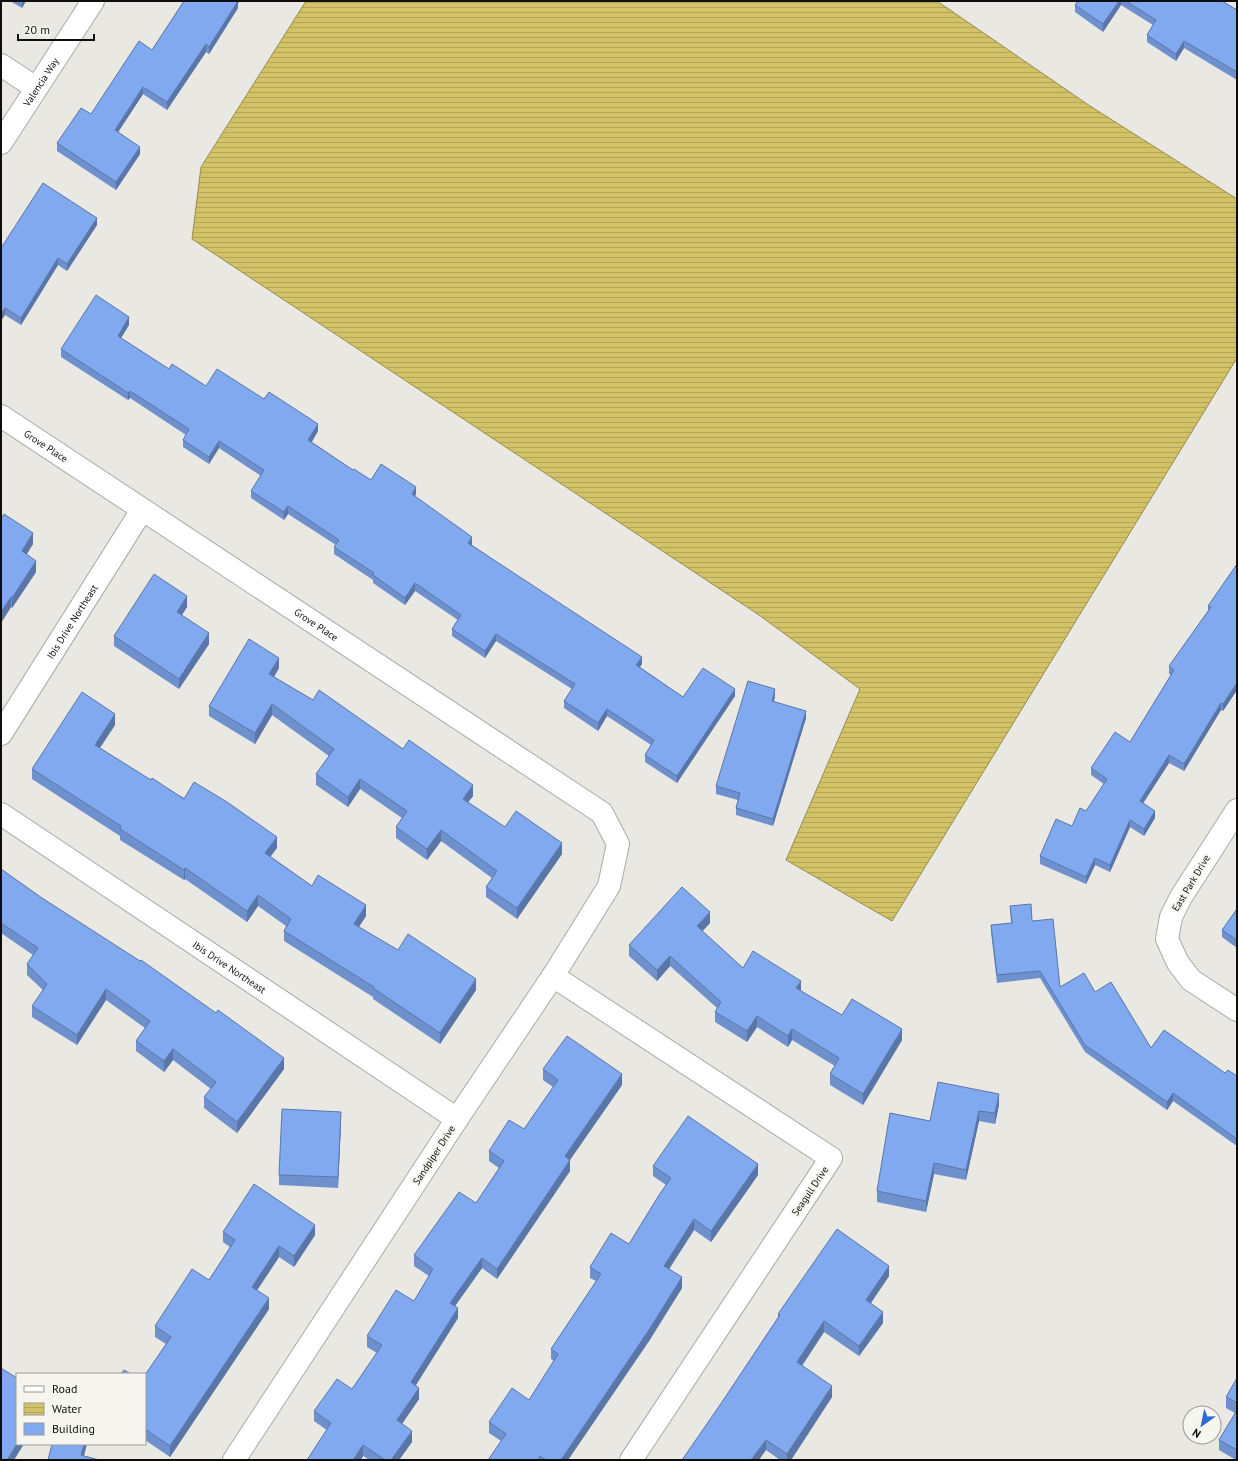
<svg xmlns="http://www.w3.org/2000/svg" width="1238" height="1461" font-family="'PT Sans',sans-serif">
<defs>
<pattern id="water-rules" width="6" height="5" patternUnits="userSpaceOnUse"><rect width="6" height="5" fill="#d2c268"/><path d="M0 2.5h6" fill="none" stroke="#b3a659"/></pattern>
</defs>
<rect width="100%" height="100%" fill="#e9e8e2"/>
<path fill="url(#water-rules)" stroke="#988c4c" d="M 306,1 L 937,1 L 1090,106 L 1237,199 L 1237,358 L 892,921 L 786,860 L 860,689 L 759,615 L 192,239 L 201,167 Z"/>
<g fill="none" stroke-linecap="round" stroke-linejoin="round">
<g stroke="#abaaa4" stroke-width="24">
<g id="minor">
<path d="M 1,65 L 36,88"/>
<path id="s1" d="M 1,143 L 93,1"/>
<path id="s2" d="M 1,416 L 602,813 L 618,844 L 609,886 L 553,976 L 457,1119 L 234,1460"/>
<path id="s3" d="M 1,734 L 142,510"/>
<path d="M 1237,810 L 1181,897 L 1171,917 L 1167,939 L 1178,963 L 1191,980 L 1237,1010"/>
<path id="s4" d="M 1,814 L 457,1119"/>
<path d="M 553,976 L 831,1158 L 631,1460"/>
</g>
</g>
<use href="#minor" stroke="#fff" stroke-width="22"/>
</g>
<path fill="#6e91ce" d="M 10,1 L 26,1 L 22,8 Z
M 184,1 L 240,1 L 238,3 L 238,8 L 209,54 L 206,52 L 167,110 L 143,94 L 118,132 L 140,154 L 116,190 L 57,151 L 57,143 L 91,114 L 152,50 Z
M 1078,1 L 1222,1 L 1237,10 L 1237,80 L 1184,48 L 1176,61 L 1147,42 L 1147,35 L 1153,25 L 1121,5 L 1103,32 L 1075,12 L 1075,5 Z
M 97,225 L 67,271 L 58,265 L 21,325 L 5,315 L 1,248 Z
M 129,325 L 121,338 L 169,369 L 206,386 L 264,399 L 318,431 L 312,442 L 353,470 L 371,480 L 416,494 L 415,497 L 472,545 L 642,664 L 640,667 L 683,697 L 735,696 L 677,783 L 645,762 L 645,755 L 651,745 L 607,716 L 598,731 L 564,708 L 564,701 L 572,689 L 496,641 L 485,658 L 452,636 L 452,629 L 458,620 L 415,591 L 405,605 L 373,583 L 373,580 L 334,554 L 334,547 L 336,545 L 288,514 L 284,520 L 251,498 L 251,491 L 261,476 L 219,448 L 209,464 L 183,447 L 183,440 L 186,435 L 130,398 L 128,400 L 61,357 L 61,349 Z
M 1,519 L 33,544 L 26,555 L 36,572 L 12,608 L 11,607 L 1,623 Z
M 1237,564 L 1237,690 L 1223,711 L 1221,710 L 1184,771 L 1169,763 L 1143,803 L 1155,818 L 1144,836 L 1130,827 L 1110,872 L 1095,865 L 1086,884 L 1040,864 L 1040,856 L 1072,826 L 1086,811 L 1104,784 L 1091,775 L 1091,768 L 1130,742 L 1171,675 L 1169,674 L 1169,666 L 1208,611 L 1208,606 Z
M 187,607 L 182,615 L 209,644 L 179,689 L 114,646 L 114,636 Z
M 279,668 L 274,677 L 313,700 L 403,749 L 473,796 L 468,802 L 505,827 L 562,854 L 517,919 L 486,897 L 486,887 L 492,878 L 441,841 L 427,860 L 396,838 L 396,827 L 402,818 L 360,789 L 348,807 L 316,785 L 316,774 L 329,756 L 272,715 L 255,744 L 209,716 L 209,706 Z
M 775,696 L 774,701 L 806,718 L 773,826 L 736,815 L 736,808 L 738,800 L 716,794 L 716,786 Z
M 115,725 L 100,748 L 151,780 L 277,848 L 270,856 L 312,886 L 366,916 L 359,927 L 398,950 L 476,990 L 440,1044 L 373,999 L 373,997 L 284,941 L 284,931 L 286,926 L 258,906 L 247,922 L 185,879 L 184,880 L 120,840 L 120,836 L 32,779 L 32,769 Z
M 1,869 L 284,1069 L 237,1133 L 204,1108 L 204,1097 L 211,1089 L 173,1060 L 164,1072 L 136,1051 L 136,1041 L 145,1028 L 106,1000 L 77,1045 L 32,1017 L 32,1006 L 43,990 L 27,975 L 27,964 L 33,955 L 1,933 Z
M 1010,906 L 1032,921 L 1060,987 L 1095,992 L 1151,1048 L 1225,1073 L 1237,1076 L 1237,1146 L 1173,1101 L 1167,1110 L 1085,1052 L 1040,978 L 997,983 L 991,932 L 991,925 L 1011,923 Z
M 1237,909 L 1237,948 L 1222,937 L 1222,930 Z
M 710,923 L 702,931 L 743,968 L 801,991 L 842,1015 L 902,1040 L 863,1105 L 830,1085 L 830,1074 L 835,1066 L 792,1040 L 788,1047 L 757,1027 L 747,1042 L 715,1022 L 715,1012 L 717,1008 L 670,966 L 657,981 L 629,956 L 629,945 Z
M 543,1069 L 622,1085 L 570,1160 L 570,1171 L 497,1279 L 482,1268 L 455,1306 L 458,1318 L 415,1386 L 419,1399 L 402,1424 L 412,1442 L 399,1460 L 369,1460 L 314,1421 L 314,1411 L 352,1389 L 377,1353 L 367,1347 L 367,1336 L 414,1301 L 429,1276 L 414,1266 L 414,1255 L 476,1203 L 499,1168 L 489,1161 L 489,1151 L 524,1129 L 553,1087 L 543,1080 Z
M 999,1105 L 995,1124 L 979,1121 L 966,1180 L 934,1174 L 926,1212 L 877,1202 L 877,1191 L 930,1121 Z
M 341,1122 L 338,1188 L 279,1185 L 279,1175 Z
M 653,1166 L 758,1175 L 711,1242 L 694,1230 L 669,1269 L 682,1288 L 649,1341 L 568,1460 L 488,1460 L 501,1441 L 489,1433 L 489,1422 L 529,1400 L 554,1361 L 551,1359 L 551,1349 L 596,1281 L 590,1278 L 590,1267 L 629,1244 L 666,1185 L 653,1176 Z
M 223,1232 L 315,1235 L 294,1267 L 279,1257 L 257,1290 L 269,1309 L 170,1457 L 145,1440 L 145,1375 L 166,1344 L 155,1337 L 155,1326 L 209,1280 L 230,1247 L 223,1242 Z
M 889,1276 L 871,1303 L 883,1323 L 859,1356 L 824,1332 L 802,1366 L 832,1397 L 791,1460 L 780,1460 L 766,1450 L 722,1402 L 778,1317 L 778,1314 Z
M 1237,1378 L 1237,1460 L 1236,1460 L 1219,1450 L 1219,1440 L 1235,1413 L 1226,1408 L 1226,1397 Z"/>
<path fill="#5a76a8" d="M 22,1 L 26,1 L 22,8 Z
M 236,1 L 240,1 L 238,3 L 238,8 L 209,54 L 209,47 Z
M 1119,1 L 1121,1 L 1121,5 L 1103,32 L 1103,24 Z
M 1184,41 L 1184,48 L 1176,61 L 1176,54 Z
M 206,44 L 206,52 L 167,110 L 167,102 Z
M 143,87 L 143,94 L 115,137 L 115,130 Z
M 140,147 L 140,154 L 116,190 L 116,182 Z
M 97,218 L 97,225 L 67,271 L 67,264 Z
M 58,258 L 58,265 L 21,325 L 21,318 Z
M 5,308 L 5,315 L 1,321 L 1,314 Z
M 129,317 L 129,325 L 118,343 L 118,336 Z
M 130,391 L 130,398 L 128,400 L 128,393 Z
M 318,424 L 318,431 L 308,447 L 308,440 Z
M 219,441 L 219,448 L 209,464 L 209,457 Z
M 416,487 L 416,494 L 412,502 L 412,494 Z
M 288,506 L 288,514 L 284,520 L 284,512 Z
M 33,533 L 33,544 L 22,562 L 22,551 Z
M 472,537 L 472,545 L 468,550 L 468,543 Z
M 36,561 L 36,572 L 12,608 L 12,598 Z
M 415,583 L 415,591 L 405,605 L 405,598 Z
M 187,596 L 187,607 L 177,622 L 177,612 Z
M 11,597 L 11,607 L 1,623 L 1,612 Z
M 209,633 L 209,644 L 179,689 L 179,679 Z
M 496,634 L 496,641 L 485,658 L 485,651 Z
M 642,657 L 642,664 L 636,672 L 636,665 Z
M 279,658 L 279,668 L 269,685 L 269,674 Z
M 1237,683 L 1237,690 L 1223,711 L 1223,704 Z
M 735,689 L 735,696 L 677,783 L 677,776 Z
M 775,689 L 775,696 L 772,708 L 772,701 Z
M 1221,703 L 1221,710 L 1184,771 L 1184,764 Z
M 272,704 L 272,715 L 255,744 L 255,733 Z
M 607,709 L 607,716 L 598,731 L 598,723 Z
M 806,711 L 806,718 L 773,826 L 773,819 Z
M 115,714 L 115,725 L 95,755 L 95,745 Z
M 1169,755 L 1169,763 L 1140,808 L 1140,801 Z
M 360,779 L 360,789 L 348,807 L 348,797 Z
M 473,785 L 473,796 L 463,809 L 463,799 Z
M 1155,811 L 1155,818 L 1144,836 L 1144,829 Z
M 1130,820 L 1130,827 L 1110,872 L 1110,865 Z
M 441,830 L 441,841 L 427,860 L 427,849 Z
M 277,837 L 277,848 L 265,864 L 265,853 Z
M 562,843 L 562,854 L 517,919 L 517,908 Z
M 1095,858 L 1095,865 L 1086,884 L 1086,877 Z
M 185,868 L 185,879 L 184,880 L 184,870 Z
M 258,895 L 258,906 L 247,922 L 247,911 Z
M 366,905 L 366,916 L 354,934 L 354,924 Z
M 710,912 L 710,923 L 697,937 L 697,926 Z
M 670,956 L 670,966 L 657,981 L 657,970 Z
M 476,979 L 476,990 L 440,1044 L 440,1033 Z
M 801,981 L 801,991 L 796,988 Z
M 106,989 L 106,1000 L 77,1045 L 77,1035 Z
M 757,1016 L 757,1027 L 747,1042 L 747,1031 Z
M 792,1029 L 792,1040 L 788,1047 L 788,1036 Z
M 902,1029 L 902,1040 L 863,1105 L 863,1094 Z
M 173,1049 L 173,1060 L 164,1072 L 164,1061 Z
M 284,1058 L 284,1069 L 237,1133 L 237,1122 Z
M 622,1074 L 622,1085 L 565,1167 L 565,1156 Z
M 1173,1093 L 1173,1101 L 1167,1110 L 1167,1102 Z
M 999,1094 L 999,1105 L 995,1124 L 995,1113 Z
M 979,1111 L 979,1121 L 966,1180 L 966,1170 Z
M 341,1112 L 341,1122 L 338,1188 L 338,1177 Z
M 570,1160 L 570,1171 L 497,1279 L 497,1269 Z
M 934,1163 L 934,1174 L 926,1212 L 926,1201 Z
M 758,1164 L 758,1175 L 711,1242 L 711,1231 Z
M 694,1219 L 694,1230 L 664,1277 L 664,1266 Z
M 315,1225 L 315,1235 L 294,1267 L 294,1256 Z
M 279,1246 L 279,1257 L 252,1298 L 252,1287 Z
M 482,1258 L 482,1268 L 450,1313 L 450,1303 Z
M 889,1266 L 889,1276 L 866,1310 L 866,1300 Z
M 682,1277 L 682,1288 L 649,1341 L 568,1460 L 561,1460 Z
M 269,1298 L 269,1309 L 170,1457 L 170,1446 Z
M 458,1308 L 458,1318 L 411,1393 L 411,1382 Z
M 883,1312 L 883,1323 L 859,1356 L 859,1346 Z
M 824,1321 L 824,1332 L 797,1373 L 797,1362 Z
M 832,1386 L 832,1397 L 791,1460 L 787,1460 L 787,1454 Z
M 419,1388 L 419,1399 L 397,1431 L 397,1420 Z
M 412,1431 L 412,1442 L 399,1460 L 391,1460 Z
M 766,1440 L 766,1450 L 759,1460 L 751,1460 Z
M 17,1444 L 24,1444 L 14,1460 L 7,1460 Z
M 84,1444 L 87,1444 L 83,1460 L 81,1455 Z
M 363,1445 L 363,1456 L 361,1460 L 353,1460 Z"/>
<path fill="#80a9f0" stroke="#5a76a8" d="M 184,1 L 238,1 L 209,47 L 206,44 L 167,102 L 143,87 L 115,130 L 140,147 L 116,182 L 57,143 L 81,108 L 91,114 L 139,41 L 152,50 Z
M 1078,1 L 1119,1 L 1103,24 L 1075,5 Z
M 1126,1 L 1222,1 L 1237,10 L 1237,72 L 1184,41 L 1176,54 L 1147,35 L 1156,20 Z
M 43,183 L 97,218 L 67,264 L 58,258 L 21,318 L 5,308 L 1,314 L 1,248 Z
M 96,295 L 129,317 L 118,336 L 169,369 L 172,364 L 206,386 L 217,369 L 264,399 L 269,392 L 318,424 L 308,440 L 353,470 L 354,469 L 371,480 L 381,464 L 416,487 L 412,494 L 472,537 L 468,543 L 642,657 L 636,665 L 683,697 L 703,668 L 735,689 L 677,776 L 645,755 L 654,740 L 607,709 L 598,723 L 564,701 L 575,684 L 496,634 L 485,651 L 452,629 L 461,615 L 415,583 L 405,598 L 373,575 L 374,573 L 334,547 L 339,540 L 288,506 L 284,512 L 251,491 L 264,470 L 219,441 L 209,457 L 183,440 L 189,429 L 130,391 L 128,393 L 61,349 Z
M 4,514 L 33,533 L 22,551 L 36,561 L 12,598 L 11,597 L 1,612 L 1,519 Z
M 1237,564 L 1237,683 L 1223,704 L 1221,703 L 1184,764 L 1169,755 L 1140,801 L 1155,811 L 1144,829 L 1130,820 L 1110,865 L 1095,858 L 1086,877 L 1040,856 L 1056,819 L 1072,826 L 1080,808 L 1086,811 L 1107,779 L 1091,768 L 1115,732 L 1130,742 L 1174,670 L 1169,666 L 1211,607 L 1208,606 Z
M 154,574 L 187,596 L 177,612 L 209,633 L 179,679 L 114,636 Z
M 249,639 L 279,658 L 269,674 L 313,700 L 319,690 L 403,749 L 409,740 L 473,785 L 463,799 L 505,827 L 516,811 L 562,843 L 517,908 L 486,887 L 497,871 L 441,830 L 427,849 L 396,827 L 407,811 L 360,779 L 348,797 L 316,774 L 334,749 L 272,704 L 255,733 L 209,706 Z
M 748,681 L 775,689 L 772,701 L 806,711 L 773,819 L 736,808 L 740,793 L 716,786 Z
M 82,692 L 115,714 L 95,745 L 151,780 L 152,778 L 184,799 L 194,782 L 227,802 L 277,837 L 265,853 L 312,886 L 318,875 L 366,905 L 354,924 L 398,950 L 408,934 L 476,979 L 440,1033 L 373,988 L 374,987 L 284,931 L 291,919 L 258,895 L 247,911 L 185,868 L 184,870 L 120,829 L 121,826 L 32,769 Z
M 1,869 L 42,898 L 140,961 L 141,960 L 216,1013 L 218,1010 L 284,1058 L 237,1122 L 204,1097 L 216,1082 L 173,1049 L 164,1061 L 136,1041 L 150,1021 L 106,989 L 77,1035 L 32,1006 L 47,984 L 27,964 L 38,948 L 1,923 Z
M 682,887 L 710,912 L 697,926 L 743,968 L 753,951 L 801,981 L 796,988 L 842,1015 L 852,999 L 902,1029 L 863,1094 L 830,1074 L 839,1058 L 792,1029 L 788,1036 L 757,1016 L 747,1031 L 715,1012 L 721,1002 L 670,956 L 657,970 L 629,945 Z
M 1031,904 L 1032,921 L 1053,919 L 1060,987 L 1084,973 L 1095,992 L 1111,982 L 1151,1048 L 1164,1030 L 1225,1073 L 1228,1070 L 1237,1076 L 1237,1139 L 1173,1093 L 1167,1102 L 1085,1045 L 1040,971 L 997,975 L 991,925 L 1012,923 L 1010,906 Z
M 1237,909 L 1237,940 L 1222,930 Z
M 567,1036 L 622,1074 L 565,1156 L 570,1160 L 497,1269 L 482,1258 L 450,1303 L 458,1308 L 411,1382 L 419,1388 L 397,1420 L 412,1431 L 391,1460 L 385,1460 L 363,1445 L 353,1460 L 307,1460 L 331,1423 L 314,1411 L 337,1379 L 352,1389 L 382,1345 L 367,1336 L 396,1290 L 414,1301 L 433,1269 L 414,1255 L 459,1192 L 476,1203 L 504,1161 L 489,1151 L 509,1120 L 524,1129 L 558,1080 L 543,1069 Z
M 938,1082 L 999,1094 L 995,1113 L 979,1111 L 966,1170 L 934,1163 L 926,1201 L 877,1191 L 890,1113 L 930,1121 Z
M 282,1109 L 341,1112 L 338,1177 L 279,1175 Z
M 688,1116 L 758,1164 L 711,1231 L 694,1219 L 664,1266 L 682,1277 L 649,1330 L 561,1460 L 546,1460 L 540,1456 L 538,1460 L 488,1460 L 506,1434 L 489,1422 L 512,1388 L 529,1400 L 558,1354 L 551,1349 L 601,1274 L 590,1267 L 611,1233 L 629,1244 L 659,1195 L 671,1178 L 653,1166 Z
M 254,1184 L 315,1225 L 294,1256 L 279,1246 L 252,1287 L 269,1298 L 170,1446 L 145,1429 L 145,1375 L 171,1337 L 155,1326 L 192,1269 L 209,1280 L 235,1240 L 223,1232 Z
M 837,1229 L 889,1266 L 866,1300 L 883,1312 L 859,1346 L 824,1321 L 797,1362 L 832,1386 L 787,1454 L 766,1440 L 751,1460 L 682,1460 L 722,1402 L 780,1315 L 778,1314 Z
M 1,1368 L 17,1378 L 17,1444 L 7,1460 L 1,1460 Z
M 124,1370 L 131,1374 L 121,1374 Z
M 1237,1378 L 1237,1403 L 1226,1397 Z
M 1237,1410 L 1237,1450 L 1219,1440 Z
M 52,1444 L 84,1444 L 81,1455 L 99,1460 L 48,1460 Z"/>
<g text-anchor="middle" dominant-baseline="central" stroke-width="4" stroke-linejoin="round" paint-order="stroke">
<g font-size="10" fill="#0f0e0c" stroke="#f6f5ef">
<text stroke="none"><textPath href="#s1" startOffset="73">Valencia Way</textPath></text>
<text stroke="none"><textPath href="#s2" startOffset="54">Grove Place</textPath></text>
<text stroke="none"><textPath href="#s3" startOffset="133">Ibis Drive Northeast</textPath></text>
<text stroke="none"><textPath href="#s2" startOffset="378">Grove Place</textPath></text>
<text transform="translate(1191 883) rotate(-59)">East Park Drive</text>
<text stroke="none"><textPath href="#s4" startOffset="275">Ibis Drive Northeast</textPath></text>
<text transform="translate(434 1155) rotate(-57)">Sandpiper Drive</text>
<text transform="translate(810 1191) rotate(-56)">Seagull Drive</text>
</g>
</g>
<rect width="1238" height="1461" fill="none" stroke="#0f0e0c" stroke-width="4"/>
<rect x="16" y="1373" width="130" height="72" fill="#f6f5ef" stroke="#9a9994"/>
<rect x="24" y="1386" width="20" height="6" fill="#ffffff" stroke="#9a9994"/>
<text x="52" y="1393" font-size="12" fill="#0f0e0c">Road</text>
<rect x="24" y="1403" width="20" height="12" fill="url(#water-rules)" stroke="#9a9994"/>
<text x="52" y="1413" font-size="12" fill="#0f0e0c">Water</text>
<rect x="24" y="1423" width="20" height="12" fill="#80a9f0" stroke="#9a9994"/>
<text x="52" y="1433" font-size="12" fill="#0f0e0c">Building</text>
<g transform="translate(1202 1425) rotate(213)"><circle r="19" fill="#f6f5ef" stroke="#9a9994"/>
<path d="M0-3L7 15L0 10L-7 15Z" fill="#2c6ad8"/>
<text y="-6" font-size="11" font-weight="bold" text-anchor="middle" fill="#0f0e0c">N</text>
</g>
<path d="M18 34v6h76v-6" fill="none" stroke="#0f0e0c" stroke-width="2"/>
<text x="24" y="34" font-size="12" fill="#0f0e0c" stroke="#f6f5ef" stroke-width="3" paint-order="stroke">20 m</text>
</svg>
